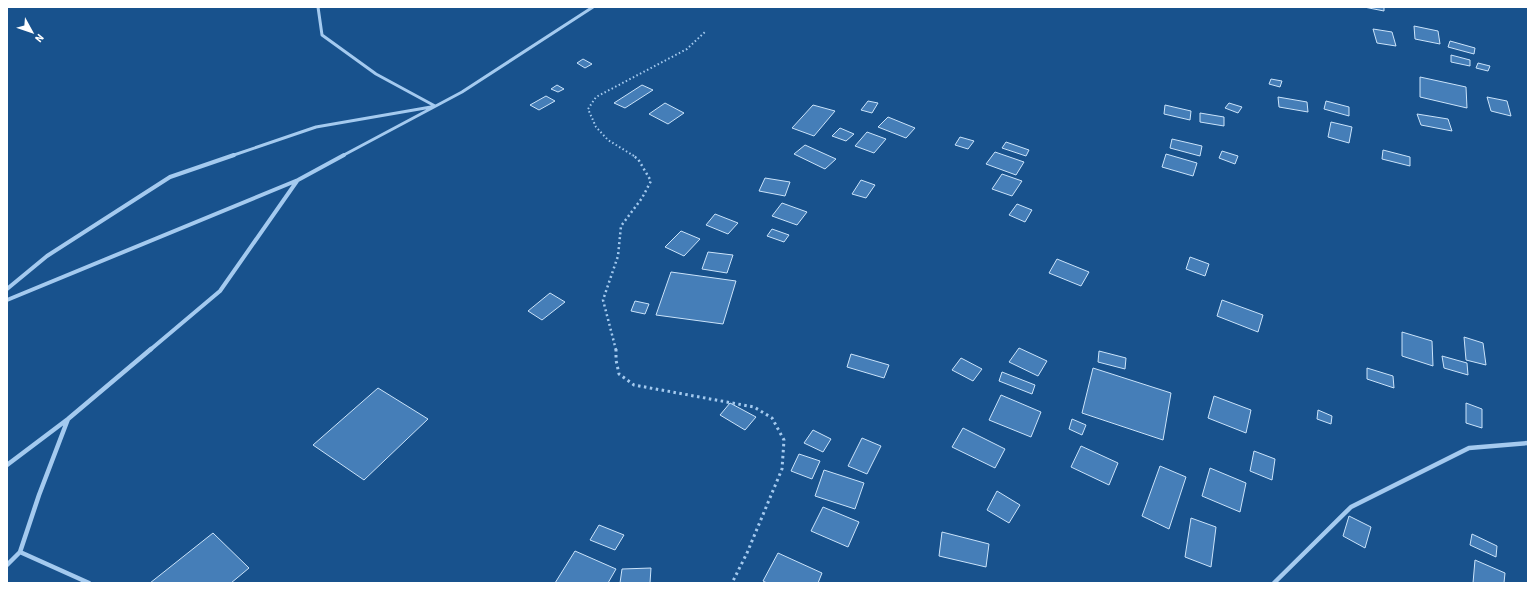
<svg xmlns="http://www.w3.org/2000/svg" width="1535" height="590" font-family="'Source Sans 3',sans-serif">
<rect width="100%" height="100%" fill="#18528d"/>
<path fill="#457eb8" stroke="#cae3fa" d="M 1364,7 L 1384,7 L 1384,11 Z
M 1414,26 L 1438,31 L 1440,44 L 1415,39 Z
M 1373,29 L 1392,32 L 1396,46 L 1377,43 Z
M 1450,41 L 1475,48 L 1474,54 L 1448,47 Z
M 1451,55 L 1470,60 L 1470,66 L 1451,62 Z
M 583,59 L 592,64 L 585,68 L 577,63 Z
M 1478,63 L 1490,66 L 1488,71 L 1476,68 Z
M 1420,77 L 1466,87 L 1467,108 L 1420,97 Z
M 1271,79 L 1282,81 L 1280,87 L 1269,84 Z
M 557,85 L 564,89 L 558,92 L 551,89 Z
M 642,85 L 653,90 L 625,108 L 614,103 Z
M 546,96 L 555,101 L 539,110 L 530,105 Z
M 1278,97 L 1307,102 L 1308,112 L 1279,107 Z
M 1487,97 L 1507,101 L 1511,116 L 1491,111 Z
M 868,101 L 878,103 L 872,113 L 861,110 Z
M 1326,101 L 1349,107 L 1349,116 L 1324,109 Z
M 665,103 L 684,113 L 668,124 L 649,114 Z
M 1229,103 L 1242,107 L 1238,113 L 1225,108 Z
M 813,105 L 835,111 L 814,136 L 792,128 Z
M 1165,105 L 1191,111 L 1190,120 L 1164,114 Z
M 1200,113 L 1224,117 L 1224,126 L 1200,122 Z
M 1417,114 L 1448,119 L 1452,131 L 1421,125 Z
M 888,117 L 915,128 L 906,138 L 878,127 Z
M 1331,122 L 1352,127 L 1349,143 L 1328,137 Z
M 840,128 L 854,134 L 846,141 L 832,136 Z
M 867,132 L 886,139 L 874,153 L 855,146 Z
M 960,137 L 974,141 L 968,149 L 955,145 Z
M 1172,139 L 1202,146 L 1200,156 L 1170,148 Z
M 1006,142 L 1029,150 L 1026,156 L 1002,148 Z
M 805,145 L 836,159 L 825,169 L 794,154 Z
M 1383,150 L 1410,157 L 1410,166 L 1382,159 Z
M 1222,151 L 1238,156 L 1235,164 L 1219,158 Z
M 995,152 L 1024,162 L 1016,175 L 986,164 Z
M 1166,154 L 1197,163 L 1193,176 L 1162,167 Z
M 1002,174 L 1022,181 L 1012,196 L 992,189 Z
M 765,178 L 790,182 L 785,196 L 759,191 Z
M 861,180 L 875,185 L 866,198 L 852,194 Z
M 782,203 L 807,212 L 797,225 L 772,216 Z
M 1017,204 L 1032,210 L 1025,222 L 1009,215 Z
M 715,214 L 738,223 L 728,234 L 706,225 Z
M 772,229 L 789,235 L 784,242 L 767,236 Z
M 681,231 L 700,239 L 684,256 L 665,247 Z
M 708,252 L 733,255 L 727,273 L 702,269 Z
M 1190,257 L 1209,264 L 1205,276 L 1186,269 Z
M 1057,259 L 1089,272 L 1081,286 L 1049,273 Z
M 671,272 L 736,281 L 723,324 L 656,315 Z
M 550,293 L 565,302 L 542,320 L 528,311 Z
M 1222,300 L 1263,315 L 1258,332 L 1217,316 Z
M 635,301 L 649,304 L 645,314 L 631,311 Z
M 1402,332 L 1432,341 L 1433,366 L 1402,356 Z
M 1464,337 L 1483,343 L 1486,365 L 1466,360 Z
M 1019,348 L 1047,361 L 1038,376 L 1009,362 Z
M 1099,351 L 1126,358 L 1125,369 L 1098,362 Z
M 851,354 L 889,365 L 884,378 L 847,367 Z
M 1442,356 L 1467,363 L 1468,375 L 1444,368 Z
M 961,358 L 982,369 L 973,381 L 952,370 Z
M 1093,368 L 1171,393 L 1163,440 L 1082,413 Z
M 1367,368 L 1393,376 L 1394,388 L 1367,379 Z
M 1002,372 L 1035,385 L 1032,394 L 999,381 Z
M 378,388 L 428,419 L 364,480 L 313,445 Z
M 1001,395 L 1041,412 L 1031,437 L 989,420 Z
M 1214,396 L 1251,410 L 1246,433 L 1208,418 Z
M 730,403 L 756,417 L 745,430 L 720,415 Z
M 1466,403 L 1482,409 L 1482,428 L 1466,423 Z
M 1318,410 L 1332,416 L 1331,424 L 1317,419 Z
M 1072,419 L 1086,425 L 1082,435 L 1069,429 Z
M 963,428 L 1005,449 L 995,468 L 952,447 Z
M 813,430 L 831,439 L 823,452 L 804,443 Z
M 862,438 L 881,446 L 867,474 L 848,466 Z
M 1081,446 L 1118,463 L 1109,485 L 1071,467 Z
M 1254,451 L 1275,459 L 1272,480 L 1250,471 Z
M 799,454 L 820,461 L 812,479 L 791,471 Z
M 1160,466 L 1186,477 L 1169,529 L 1142,516 Z
M 1210,468 L 1246,483 L 1240,512 L 1202,496 Z
M 824,470 L 864,483 L 855,509 L 815,496 Z
M 997,491 L 1020,505 L 1009,523 L 987,510 Z
M 823,507 L 859,522 L 848,547 L 811,531 Z
M 1349,516 L 1371,527 L 1365,548 L 1343,536 Z
M 1191,518 L 1216,527 L 1211,567 L 1185,557 Z
M 599,525 L 624,535 L 615,550 L 590,540 Z
M 942,532 L 989,544 L 986,567 L 939,556 Z
M 213,533 L 249,568 L 231,583 L 150,583 Z
M 1472,534 L 1497,546 L 1496,557 L 1470,545 Z
M 575,551 L 616,569 L 608,583 L 555,583 Z
M 778,553 L 822,573 L 818,583 L 767,583 L 763,581 Z
M 1475,560 L 1505,573 L 1504,583 L 1473,583 Z
M 651,568 L 650,583 L 620,583 L 622,569 Z"/>
<g fill="none" stroke-linecap="round" stroke-linejoin="round">
<path stroke="#a4caef" stroke-width="2" stroke-dasharray="1.5 2.5" stroke-linecap="butt" d="M 634,156 L 608,140 L 596,127 L 588,109 L 596,97 L 687,49 L 705,32"/>
<path stroke="#a4caef" stroke-width="2.5" stroke-dasharray="2 3" stroke-linecap="butt" d="M 616,350 L 603,300 L 618,256 L 621,226 L 642,198 L 651,181 L 638,159 L 632,155"/>
<path stroke="#a4caef" stroke-width="3" stroke-dasharray="2.5 3.5" stroke-linecap="butt" d="M 616,349 L 616,360 L 619,374 L 634,385 L 754,407 L 772,418 L 784,440 L 782,469 L 747,553 L 732,583"/>
<path stroke="#a4caef" stroke-width="3" d="M 318,7 L 322,35 L 376,74 L 435,106
M 231,156 L 316,127 L 431,107
M 342,156 L 462,92 L 593,7"/>
<path stroke="#a4caef" stroke-width="4" d="M 7,289 L 47,256 L 170,177 L 234,155
M 7,300 L 298,180 L 344,155
M 150,350 L 220,291 L 297,181"/>
<path stroke="#a4caef" stroke-width="4.5" d="M 68,419 L 39,495 L 20,552 L 89,583
M 7,465 L 68,419 L 151,349
M 7,565 L 20,552
M 1274,583 L 1351,507 L 1469,448 L 1528,443"/>
</g>
<rect width="1535" height="590" fill="none" stroke="#ffffff" stroke-width="16"/>
<g transform="translate(32 32) rotate(130)" stroke="#18528d" stroke-width="3" paint-order="stroke">
<path d="M0-3L7 15L0 10L-7 15Z" fill="#ffffff"/>
<text y="-6" font-size="11" font-weight="bold" text-anchor="middle" fill="#ffffff">N</text>
</g>
</svg>
